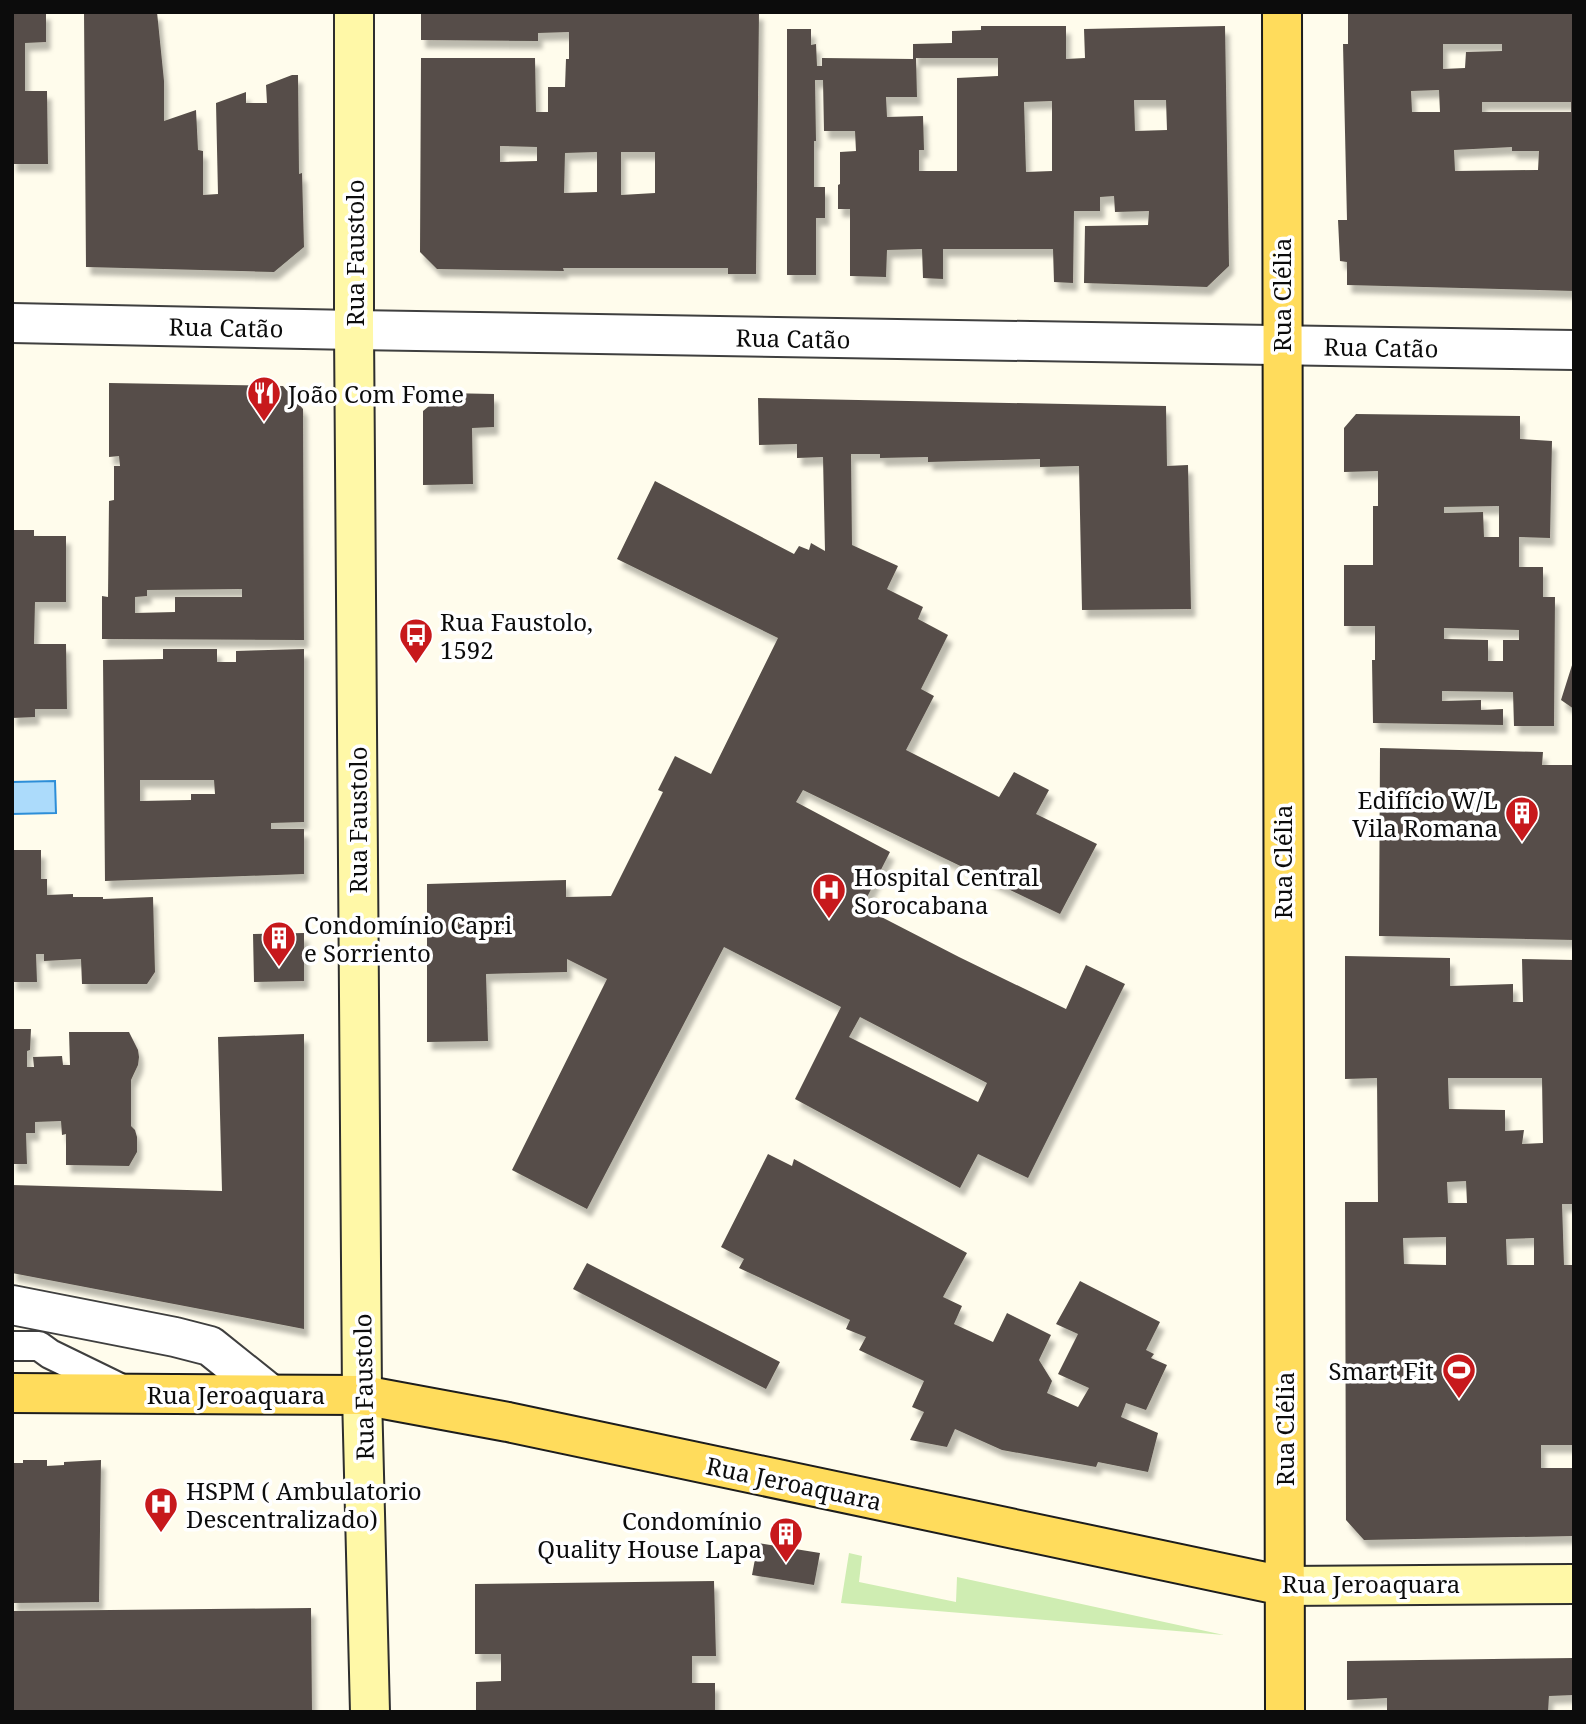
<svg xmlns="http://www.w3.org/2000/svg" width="1586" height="1724" font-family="'Noto Serif',serif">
<defs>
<filter id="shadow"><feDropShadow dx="4.5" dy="8" stdDeviation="2" flood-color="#0004"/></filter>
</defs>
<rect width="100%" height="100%" fill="#fffcec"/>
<path fill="#cfedb2" d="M 849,1553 L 862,1556 L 859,1582 L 956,1602 L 957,1577 L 1224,1635 L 841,1603 Z"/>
<path fill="#acdbfb" stroke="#2d8ed8" stroke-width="2" d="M 55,781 L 56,813 L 12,814 L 12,782 Z"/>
<path fill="#564e48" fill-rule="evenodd" filter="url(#shadow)" d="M 12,12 L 46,12 L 46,42 L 25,43 L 25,91 L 47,91 L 48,164 L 12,164 Z
M 84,12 L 157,12 L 164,81 L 164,121 L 196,110 L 198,150 L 203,151 L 203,195 L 218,194 L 216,103 L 246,92 L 246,103 L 267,103 L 266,85 L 292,75 L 298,75 L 299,174 L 302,173 L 304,247 L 274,272 L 86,267 Z
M 421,12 L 759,12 L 756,274 L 728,274 L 728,268 L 563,268 L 564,271 L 437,269 L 420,252 L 421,58 L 535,58 L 536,112 L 548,112 L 548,87 L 565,87 L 566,59 L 569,59 L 569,32 L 538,33 L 538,41 L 421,40 ZM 500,146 L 537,147 L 537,161 L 500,162 ZM 597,152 L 597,192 L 564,193 L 565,153 ZM 621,152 L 655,152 L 655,193 L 621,195 Z
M 1348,12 L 1574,12 L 1574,133 L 1572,133 L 1574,157 L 1574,291 L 1347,285 L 1347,262 L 1340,261 L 1338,220 L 1347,220 L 1343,44 L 1348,44 ZM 1443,44 L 1502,44 L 1502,51 L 1466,52 L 1465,68 L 1443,69 ZM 1439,90 L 1440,112 L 1412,112 L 1411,91 ZM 1482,102 L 1571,102 L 1571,112 L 1482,112 ZM 1512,147 L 1512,151 L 1539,151 L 1538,170 L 1455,171 L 1454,150 Z
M 981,26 L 1066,26 L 1066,59 L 1085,58 L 1084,29 L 1225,26 L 1229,266 L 1207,287 L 1084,283 L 1085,226 L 1148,225 L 1149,211 L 1115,212 L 1114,196 L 1100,197 L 1100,211 L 1074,211 L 1073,283 L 1054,282 L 1053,249 L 943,249 L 943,279 L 923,278 L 922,249 L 887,250 L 886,277 L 850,276 L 850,209 L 838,209 L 838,185 L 840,184 L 840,152 L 856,151 L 855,131 L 824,131 L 823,80 L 815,80 L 816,141 L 814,141 L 814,187 L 825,187 L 825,218 L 816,218 L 816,275 L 787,275 L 787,29 L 811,29 L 811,45 L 816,44 L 817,66 L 822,66 L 822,58 L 913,59 L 913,44 L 952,43 L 952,31 L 981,30 ZM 916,58 L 998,58 L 998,76 L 957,78 L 957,171 L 919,171 L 919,150 L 924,150 L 923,116 L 887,117 L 886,97 L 917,97 ZM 1134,100 L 1166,100 L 1167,130 L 1135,131 ZM 1052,101 L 1052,171 L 1026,172 L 1024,102 Z
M 109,383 L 283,386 L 303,409 L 304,640 L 102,639 L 102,596 L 108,597 L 109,501 L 114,500 L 114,466 L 120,466 L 119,456 L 109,457 ZM 242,589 L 242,597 L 175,597 L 175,612 L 135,613 L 135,597 L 147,596 L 147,590 Z
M 445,393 L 494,394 L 494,427 L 472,428 L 473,484 L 423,485 L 423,411 Z
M 758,398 L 1166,406 L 1167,466 L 1188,465 L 1191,609 L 1082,610 L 1079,466 L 1040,467 L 1040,459 L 928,462 L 928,457 L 880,458 L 880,454 L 851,454 L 852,545 L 898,566 L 887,589 L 923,607 L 918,619 L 948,635 L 921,689 L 934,696 L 906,750 L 999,797 L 1014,772 L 1049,790 L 1036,814 L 1097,844 L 1060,914 L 803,790 L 796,802 L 890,852 L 862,907 L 959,957 L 1066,1009 L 1086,965 L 1125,984 L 1028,1178 L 978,1154 L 960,1188 L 795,1099 L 841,1007 L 724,947 L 587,1209 L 512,1170 L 607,979 L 567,959 L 567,972 L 486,974 L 488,1041 L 427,1042 L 427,884 L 566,880 L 566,897 L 611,896 L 663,792 L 658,790 L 675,756 L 711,774 L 778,638 L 617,559 L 655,481 L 794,554 L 799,546 L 809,550 L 811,543 L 825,551 L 823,457 L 797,458 L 797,444 L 759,445 ZM 860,1017 L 987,1083 L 978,1102 L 849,1037 Z
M 1356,414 L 1520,416 L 1520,439 L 1552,441 L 1550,538 L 1519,537 L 1519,567 L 1543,567 L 1543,597 L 1555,597 L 1554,726 L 1514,726 L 1513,692 L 1442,691 L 1442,701 L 1481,700 L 1481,710 L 1503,709 L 1503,725 L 1373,723 L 1372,660 L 1375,660 L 1375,626 L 1344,626 L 1344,565 L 1373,565 L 1373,506 L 1378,506 L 1378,471 L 1344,472 L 1344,428 ZM 1499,506 L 1499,537 L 1484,537 L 1483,512 L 1444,513 L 1444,507 ZM 1444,628 L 1519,630 L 1519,640 L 1503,640 L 1503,661 L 1488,661 L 1488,640 L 1444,639 Z
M 12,530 L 34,530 L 34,536 L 66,536 L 66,602 L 35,602 L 34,644 L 66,644 L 67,709 L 35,709 L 35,717 L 12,718 Z
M 163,649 L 217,649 L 217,662 L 236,662 L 236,651 L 304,649 L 304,822 L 271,823 L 271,829 L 304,829 L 304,874 L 105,881 L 103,660 L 163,659 ZM 140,780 L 214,780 L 215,794 L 191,794 L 191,800 L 140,801 Z
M 1573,662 L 1574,662 L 1574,709 L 1561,700 Z
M 1380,748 L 1543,752 L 1542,765 L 1574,765 L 1574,940 L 1379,936 Z
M 12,850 L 41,850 L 41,879 L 47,879 L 47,895 L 73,894 L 73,897 L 103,897 L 103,899 L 153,897 L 155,972 L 147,984 L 82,984 L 81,959 L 44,961 L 44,954 L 36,954 L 37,982 L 12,982 Z
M 304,933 L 304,981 L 254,982 L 253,934 Z
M 1345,956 L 1450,958 L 1450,986 L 1513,984 L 1513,1002 L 1523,1002 L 1522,959 L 1574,960 L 1574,1204 L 1562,1204 L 1564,1265 L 1574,1265 L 1574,1445 L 1541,1445 L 1541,1468 L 1574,1468 L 1574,1536 L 1364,1540 L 1346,1520 L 1345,1202 L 1378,1202 L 1377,1078 L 1345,1079 ZM 1448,1078 L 1542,1078 L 1543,1143 L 1522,1144 L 1524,1130 L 1505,1131 L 1505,1110 L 1449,1109 ZM 1466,1181 L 1467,1203 L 1448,1203 L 1447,1182 ZM 1446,1237 L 1446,1265 L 1404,1264 L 1403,1238 ZM 1534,1238 L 1534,1265 L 1507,1265 L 1506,1239 Z
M 12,1029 L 31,1029 L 30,1050 L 27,1051 L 27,1067 L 34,1067 L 33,1057 L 62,1056 L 63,1065 L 70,1065 L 69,1032 L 129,1032 L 138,1050 L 139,1057 L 138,1065 L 131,1080 L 131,1126 L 135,1130 L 137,1137 L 137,1152 L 129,1166 L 66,1165 L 66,1134 L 62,1135 L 61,1121 L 35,1122 L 35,1133 L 26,1133 L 27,1164 L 12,1164 Z
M 304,1034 L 304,1329 L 12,1273 L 12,1185 L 222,1191 L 218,1037 Z
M 768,1154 L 792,1166 L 794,1159 L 967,1253 L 943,1297 L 962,1306 L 954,1324 L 993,1342 L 1007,1313 L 1051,1335 L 1039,1360 L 1052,1381 L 1047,1393 L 1078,1407 L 1089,1388 L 1058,1374 L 1078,1334 L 1056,1324 L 1080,1281 L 1160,1322 L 1146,1350 L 1154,1354 L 1151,1358 L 1167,1365 L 1146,1410 L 1126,1403 L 1121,1417 L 1158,1433 L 1148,1472 L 1098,1462 L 1096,1467 L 1002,1450 L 955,1429 L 947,1447 L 910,1440 L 924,1412 L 912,1407 L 924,1381 L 859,1350 L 866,1337 L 846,1329 L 850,1320 L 739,1268 L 744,1259 L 721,1247 Z
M 587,1263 L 780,1362 L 766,1389 L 573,1289 Z
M 23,1460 L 47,1460 L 47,1466 L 64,1465 L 64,1462 L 101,1460 L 99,1602 L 12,1603 L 12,1463 L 23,1463 Z
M 758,1543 L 820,1553 L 814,1585 L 752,1575 Z
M 714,1581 L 716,1656 L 692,1656 L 692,1683 L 715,1683 L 715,1712 L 476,1712 L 476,1682 L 501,1681 L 501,1654 L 475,1654 L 475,1584 Z
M 311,1608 L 312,1712 L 12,1712 L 12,1611 Z
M 1574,1658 L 1574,1695 L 1549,1696 L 1548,1712 L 1387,1712 L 1387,1698 L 1347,1700 L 1347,1661 Z"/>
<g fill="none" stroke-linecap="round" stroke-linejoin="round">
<g stroke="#3f3f3f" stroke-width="32">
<path id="lane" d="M 12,1346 L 39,1346 L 50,1354 L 126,1391"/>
</g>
<g stroke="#3f3f3f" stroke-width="42">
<path id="street" d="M 12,323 L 354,330 L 1574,350
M 12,1305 L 175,1337 L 210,1346 L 270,1394"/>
</g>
<g stroke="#2e2e2e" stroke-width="42">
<path id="secondary" d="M 354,12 L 354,330 L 362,1395 L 370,1712
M 1284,1586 L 1574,1584"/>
</g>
<g stroke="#1d1d1d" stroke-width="42">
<path id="primary" d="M 1282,12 L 1285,1712
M 12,1393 L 362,1395 L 508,1422 L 1284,1586"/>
</g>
<use href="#lane" stroke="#fff" stroke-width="28"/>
<use href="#street" stroke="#fff" stroke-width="38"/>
<use href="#secondary" stroke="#fff8a7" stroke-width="38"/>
<use href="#primary" stroke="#ffdc5c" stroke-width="38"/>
</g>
<defs>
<g id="restaurant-pin" transform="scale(1.75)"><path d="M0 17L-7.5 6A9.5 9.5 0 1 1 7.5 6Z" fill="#c7191c" stroke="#fff"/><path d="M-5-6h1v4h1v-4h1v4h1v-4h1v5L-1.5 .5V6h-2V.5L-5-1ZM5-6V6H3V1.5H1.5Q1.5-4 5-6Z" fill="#fff"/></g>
<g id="bus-pin" transform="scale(1.75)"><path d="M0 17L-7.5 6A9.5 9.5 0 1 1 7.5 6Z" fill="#c7191c" stroke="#fff"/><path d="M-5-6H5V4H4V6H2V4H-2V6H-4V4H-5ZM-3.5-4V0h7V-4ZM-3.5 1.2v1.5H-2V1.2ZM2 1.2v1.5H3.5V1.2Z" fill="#fff"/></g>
<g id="building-pin" transform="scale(1.75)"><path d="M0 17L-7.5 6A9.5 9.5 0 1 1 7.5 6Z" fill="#c7191c" stroke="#fff"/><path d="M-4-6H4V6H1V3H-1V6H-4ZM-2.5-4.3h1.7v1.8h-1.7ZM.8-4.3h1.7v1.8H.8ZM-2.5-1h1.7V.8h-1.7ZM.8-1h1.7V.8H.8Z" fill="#fff"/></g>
<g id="hospital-pin" transform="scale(1.75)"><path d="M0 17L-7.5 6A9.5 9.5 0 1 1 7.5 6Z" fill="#c7191c" stroke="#fff"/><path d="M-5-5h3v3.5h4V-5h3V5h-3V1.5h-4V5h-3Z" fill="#fff"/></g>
<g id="stadium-pin" transform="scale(1.75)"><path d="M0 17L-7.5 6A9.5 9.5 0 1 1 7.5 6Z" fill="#c7191c" stroke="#fff"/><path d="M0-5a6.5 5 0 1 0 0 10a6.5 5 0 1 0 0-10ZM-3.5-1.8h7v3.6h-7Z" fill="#fff"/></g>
</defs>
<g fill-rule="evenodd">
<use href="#restaurant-pin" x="264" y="393"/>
<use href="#bus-pin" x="416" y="635"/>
<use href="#building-pin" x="1522" y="813"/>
<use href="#hospital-pin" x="829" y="890"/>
<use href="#building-pin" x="279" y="938"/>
<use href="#stadium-pin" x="1459" y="1370"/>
<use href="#hospital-pin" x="161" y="1504"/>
<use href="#building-pin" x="786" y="1534"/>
</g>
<g text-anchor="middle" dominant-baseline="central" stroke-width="7" stroke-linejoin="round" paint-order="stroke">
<g font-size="24" fill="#0c0c0c" stroke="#fff">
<text transform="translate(354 253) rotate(-90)">Rua Faustolo</text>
<text transform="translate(1281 295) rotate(-90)">Rua Clélia</text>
<text transform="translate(226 327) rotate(1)">Rua Catão</text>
<text transform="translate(793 338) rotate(1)">Rua Catão</text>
<text transform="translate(1381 347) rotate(1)">Rua Catão</text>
<text transform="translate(357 820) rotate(-90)">Rua Faustolo</text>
<text transform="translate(1282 862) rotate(-90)">Rua Clélia</text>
<text transform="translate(363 1387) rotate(-91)">Rua Faustolo</text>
<text x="236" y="1394">Rua Jeroaquara</text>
<text transform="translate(1284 1429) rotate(-90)">Rua Clélia</text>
<text transform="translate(794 1483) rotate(12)">Rua Jeroaquara</text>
<text x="1371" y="1583">Rua Jeroaquara</text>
</g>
<g font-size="24" fill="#0c0c0c" stroke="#fff" text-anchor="start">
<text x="288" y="393">João Com Fome</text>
<text x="440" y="621">Rua Faustolo,<tspan x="440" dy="28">1592</tspan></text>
<text x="1498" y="799" text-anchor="end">Edifício W/L<tspan x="1498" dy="28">Vila Romana</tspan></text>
<text x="854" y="876">Hospital Central<tspan x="854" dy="28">Sorocabana</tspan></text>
<text x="304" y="924">Condomínio Capri<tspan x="304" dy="28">e Sorriento</tspan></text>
<text x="1434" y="1370" text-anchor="end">Smart Fit</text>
<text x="186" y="1490">HSPM ( Ambulatorio<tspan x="186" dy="28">Descentralizado)</tspan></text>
<text x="762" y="1520" text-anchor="end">Condomínio<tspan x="762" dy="28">Quality House Lapa</tspan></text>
</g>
</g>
<rect width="1586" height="1724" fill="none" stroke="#0c0c0c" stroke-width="28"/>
</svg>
